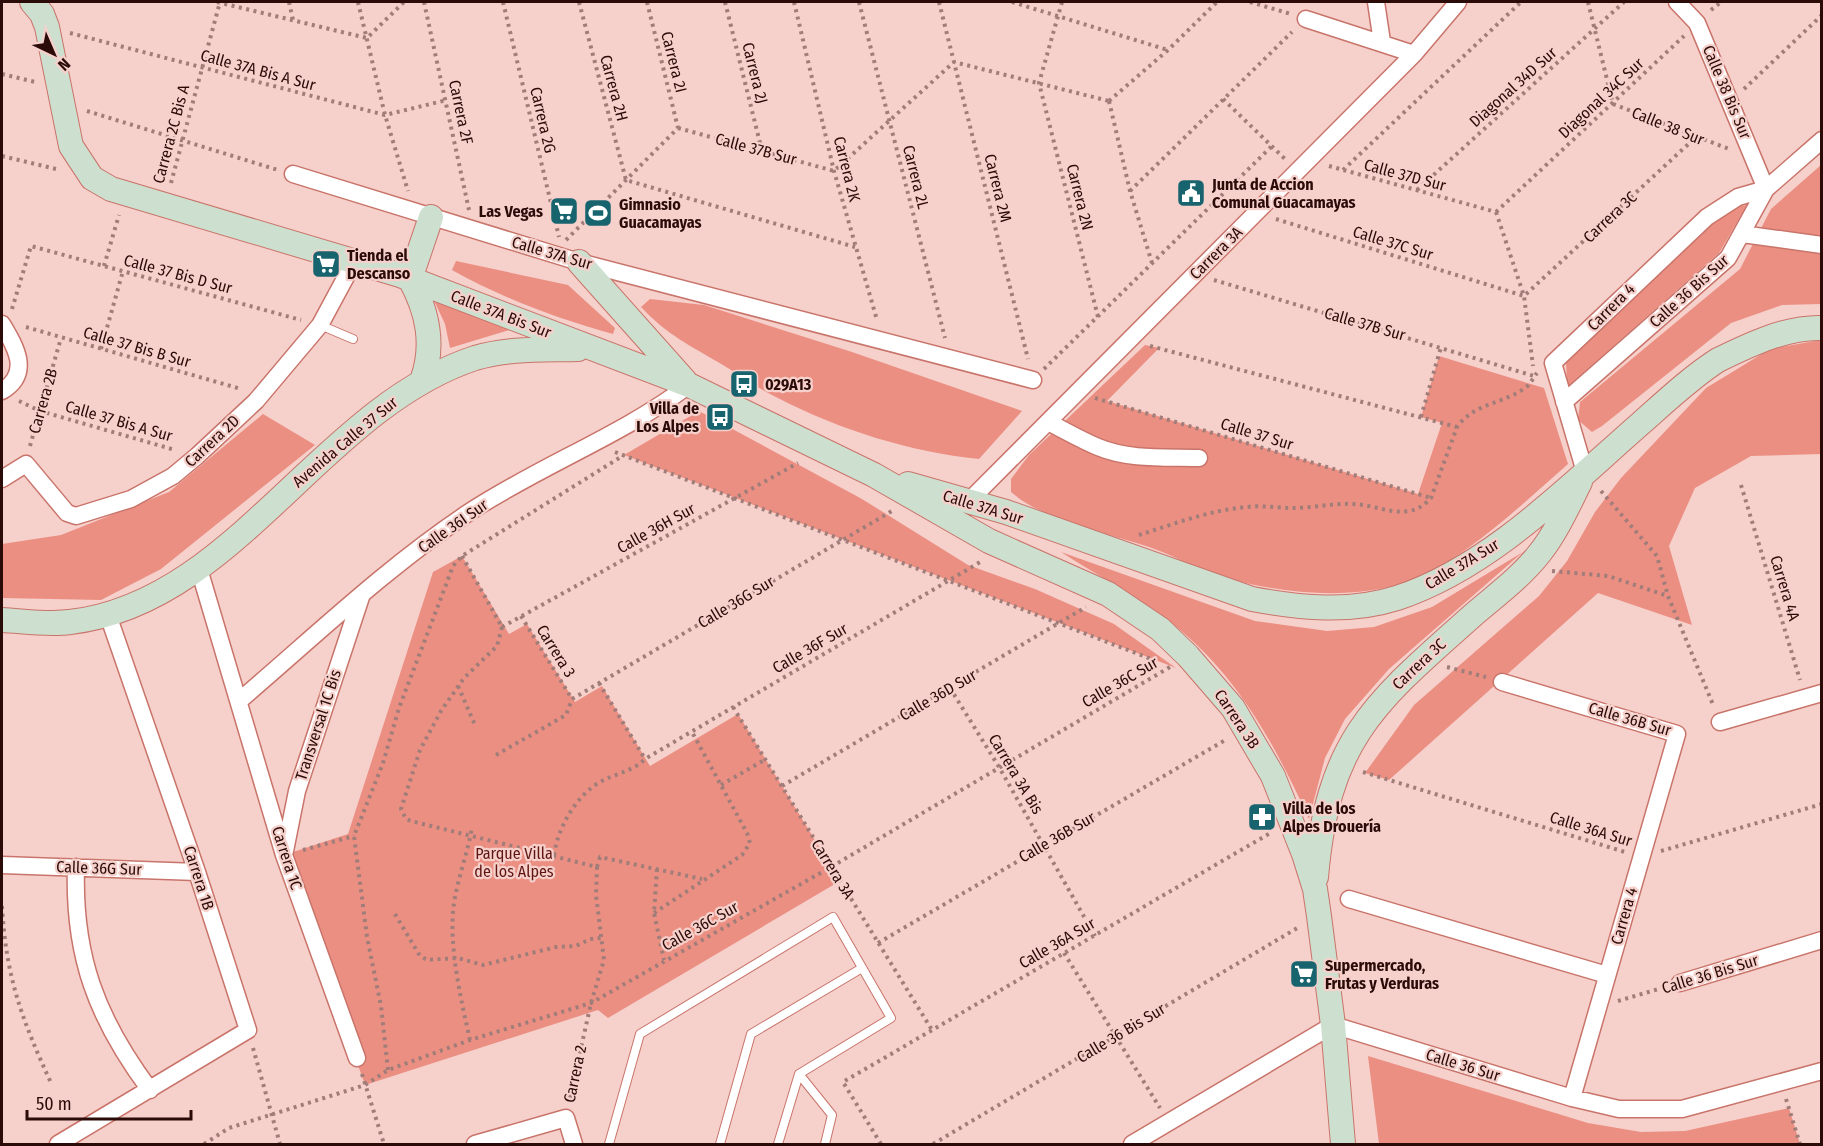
<svg xmlns="http://www.w3.org/2000/svg" width="1823" height="1146" font-family="'Fira Sans Condensed',sans-serif">
<rect width="100%" height="100%" fill="#f6d0cb"/>
<path fill="#ec8f83" d="M 1821,165 L 1821,304 L 1782,305 L 1731,323 L 1602,426 L 1592,432 L 1578,420 L 1580,402 L 1740,269 L 1771,209 Z
M 1747,205 L 1719,253 L 1567,387 L 1566,361 L 1690,238 L 1729,208 Z
M 456,261 L 568,285 L 615,328 L 613,334 C 558,319 502,298 452,270 Z
M 431,294 L 516,328 L 450,348 L 445,324 Z
M 650,299 L 704,305 L 852,352 L 1022,411 L 979,459 C 910,452 840,430 778,398 C 759,389 741,376 723,365 C 691,346 667,335 641,307 Z
M 1821,340 L 1821,454 L 1751,456 L 1695,488 L 1669,546 L 1692,625 L 1598,593 L 1389,780 L 1365,773 L 1414,705 L 1539,596 L 1567,561 L 1595,512 L 1621,478 L 1706,388 L 1770,349 Z
M 1145,345 L 1159,348 L 1107,401 L 1418,494 L 1442,423 L 1421,417 L 1439,356 L 1544,388 L 1568,464 C 1527,500 1487,538 1441,566 C 1379,604 1295,596 1229,579 C 1201,572 1176,556 1149,547 C 1109,534 1041,519 1011,492 L 1011,479 L 1029,455 Z
M 699,411 L 862,499 L 968,565 L 1035,589 L 1114,624 L 1176,668 L 624,455 Z
M 263,414 L 315,445 L 161,569 L 101,600 L 2,598 L 2,544 L 61,535 L 169,492 Z
M 1061,552 L 1255,621 L 1327,631 L 1374,627 L 1432,607 L 1523,552 L 1389,669 L 1345,719 L 1325,758 L 1309,819 C 1276,747 1239,677 1175,626 C 1141,598 1098,576 1061,552 Z
M 462,556 L 509,634 L 527,624 L 575,702 L 602,686 L 650,766 L 738,714 L 840,881 L 608,1018 L 598,1010 L 365,1085 L 284,855 L 348,834 L 433,572 Z
M 1368,1056 L 1588,1123 L 1641,1132 L 1685,1131 L 1789,1108 L 1800,1144 L 1379,1144 Z"/>
<g fill="none" stroke-linecap="round" stroke-linejoin="round">
<g stroke="#c9746a" stroke-width="10">
<path id="lane" d="M 320,325 L 353,339
M 799,1074 L 832,1115 L 825,1144
M 609,1144 L 640,1034 L 833,917 L 891,1018 L 799,1074 L 778,1144
M 720,1144 L 751,1034 L 862,968"/>
</g>
<g stroke="#c9746a" stroke-width="19">
<path id="street" d="M 1376,2 L 1382,42
M 1306,19 L 1414,54
M 293,174 L 579,262 L 1033,380
M 1742,234 L 1822,245
M 2,324 C 15,346 32,373 2,391
M 1564,402 L 1728,258 L 1766,189 L 1822,140
M 1048,422 C 1064,430 1081,440 1098,447 C 1129,460 1165,457 1199,458
M 1585,472 L 1553,363 L 1707,217 L 1738,197 L 1766,189 L 1697,23 L 1677,2
M 2,479 L 26,464 L 67,513 L 76,516 L 131,499 L 173,476 L 197,456 L 256,401 L 320,325 L 355,260
M 969,501 L 1414,54 L 1458,2
M 199,569 L 284,855 L 357,1058
M 1502,682 L 1677,734 L 1572,1098
M 239,701 C 314,637 387,567 468,513 C 539,466 621,436 689,385
M 1720,722 L 1822,693
M 285,851 L 297,791 L 361,597
M 2,865 L 197,872
M 76,867 C 73,956 97,1019 150,1090
M 1349,899 L 1607,975
M 1680,983 L 1822,940
M 58,1144 L 248,1030 L 197,872 L 108,615
M 475,1144 L 566,1118 L 574,1144
M 1132,1144 L 1333,1025 L 1572,1098 L 1619,1109 L 1682,1109 L 1822,1071"/>
</g>
<g stroke="#c9746a" stroke-width="26">
<path id="secondary" d="M 32,2 L 42,14 L 47,27 L 71,146 L 92,178 L 111,189 L 400,275 L 689,385 L 874,475 L 989,541 L 1108,594 L 1160,629 L 1188,656 L 1233,708 L 1273,776 L 1304,854 L 1315,889 L 1319,916 L 1333,1025 L 1343,1144
M 579,262 L 685,381
M 422,381 C 435,345 428,312 410,279 L 431,217
M 908,484 L 1006,512 L 1252,599 C 1300,608 1350,613 1397,598 C 1489,568 1568,487 1640,424 C 1665,402 1690,378 1718,360 C 1749,345 1785,327 1822,328
M 2,620 C 23,621 48,625 70,622 C 235,603 320,409 475,358 C 508,348 544,350 578,349
M 1316,877 C 1328,739 1374,703 1472,616 C 1495,596 1520,578 1539,554 C 1556,533 1568,506 1580,482"/>
</g>
<path stroke="#a17d79" stroke-width="4" stroke-dasharray="3 4.5" stroke-linecap="butt" d="M 217,2 L 367,38 L 404,2
M 289,2 L 293,20
M 358,2 L 385,115 L 408,191
M 424,2 L 469,210
M 503,2 L 559,237
M 579,2 L 626,180 L 855,247
M 647,2 L 678,128
M 725,2 L 762,151
M 794,2 L 834,171 L 877,320
M 859,2 L 945,338
M 939,2 L 1028,359
M 1012,2 L 1168,50
M 1062,2 L 1039,83 L 1098,317
M 1250,2 L 1291,14
M 1588,2 L 1613,104 L 1729,149
M 1711,10 L 1721,2
M 70,33 L 385,115 L 447,100
M 2,74 L 35,82
M 1744,89 L 1822,15
M 1223,99 L 1285,159
M 1109,101 L 1130,191 L 1152,263
M 1109,101 L 1168,50 L 1217,2
M 87,111 L 278,170
M 678,128 L 834,171 L 954,62 L 1109,101
M 2,156 L 60,170
M 1329,166 L 1496,212
M 1343,170 L 1521,2
M 171,183 L 220,2
M 1417,190 L 1624,2
M 1130,191 L 1292,32
M 1496,212 L 1524,296 L 1533,366
M 1496,212 L 1684,36
M 1276,219 L 1524,296 L 1696,137
M 566,240 L 678,128
M 104,266 L 119,215
M 1214,280 L 1534,376
M 12,309 L 31,246 L 301,320
M 26,327 L 241,389
M 1150,346 L 1457,427
M 101,349 L 123,271
M 1044,369 L 1272,146
M 1095,398 L 1431,498
M 19,401 L 40,411 L 175,450
M 1421,417 L 1441,347
M 30,446 L 61,338
M 615,452 L 1159,662
M 1741,485 L 1800,680
M 1601,491 L 1657,556 L 1668,596 L 1714,707
M 1139,535 C 1174,524 1210,510 1247,507 C 1262,505 1278,508 1293,508 C 1313,508 1333,503 1353,504 C 1381,505 1408,524 1431,498 L 1457,427 C 1474,403 1503,404 1525,388 C 1530,385 1533,378 1537,373
M 462,556 L 502,627
M 1552,571 L 1608,576 L 1668,596
M 521,616 L 572,699
M 502,627 L 497,646 L 464,678 L 441,711 L 420,750 L 401,809 L 406,819 L 411,821 L 597,867 L 596,895 L 604,960 L 591,1003 L 569,1102
M 502,627 L 798,463
M 1447,667 L 1486,677
M 599,683 L 645,759
M 458,686 L 475,725
M 950,688 L 999,767 L 1095,936
M 572,699 L 892,511
M 733,707 L 932,1030
M 496,755 L 566,715 L 572,699
M 1363,772 L 1625,852
M 721,785 L 766,759
M 782,786 L 1086,607
M 303,850 L 354,836
M 1661,851 L 1822,804
M 554,855 C 558,827 576,796 600,782 C 616,773 632,772 645,759 L 982,561
M 597,867 L 600,857 L 702,879
M 657,869 L 654,913 L 664,960
M 2,906 C 6,978 22,1020 52,1085
M 654,913 L 742,855 L 750,843 L 747,833 L 692,732
M 395,914 L 420,956 L 427,960 L 458,958 L 483,965 L 556,947 L 576,946 L 590,939 L 601,938
M 878,943 L 1227,739
M 1064,953 L 1160,1108
M 1618,1001 L 1662,988
M 470,1040 C 461,1000 448,944 454,903 C 458,877 468,852 472,827
M 253,1048 L 280,1144
M 388,1070 L 381,1006 L 367,937 L 354,836 L 383,763 L 399,708 L 444,590 L 453,566 L 462,556 L 624,455
M 362,1074 L 384,1144
M 1786,1099 L 1800,1144
M 204,1144 L 229,1128 L 365,1085 L 388,1070 L 470,1040 L 591,1003 L 831,867 L 1170,667
M 881,1144 L 843,1082 L 1272,832
M 933,1144 L 1299,927"/>
<use href="#lane" stroke="#fff" stroke-width="8"/>
<use href="#street" stroke="#fff" stroke-width="16"/>
<use href="#secondary" stroke="#cde0d0" stroke-width="24"/>
</g>
<defs>
<g id="civic-square" transform="scale(1.5)"><rect x="-9" y="-9" width="18" height="18" rx="4" fill="#17646e" stroke="#f6d0cb"/><path d="M-.6-6.5H3V-4.5H.6V-3L4-1V1h2V6H-6V1h2V-1L-.6-3ZM-1.2 2.5V6h2.4V2.5Z" fill="#fff"/></g>
<g id="supermarket-square" transform="scale(1.5)"><rect x="-9" y="-9" width="18" height="18" rx="4" fill="#17646e" stroke="#f6d0cb"/><path d="M-6-5.5h2.5l.6 2H6L4.5 2H-2.5L-4.4-4H-6ZM-1.5 3.2a1.3 1.3 0 1 0 .1 0ZM3 3.2a1.3 1.3 0 1 0 .1 0Z" fill="#fff"/></g>
<g id="stadium-square" transform="scale(1.5)"><rect x="-9" y="-9" width="18" height="18" rx="4" fill="#17646e" stroke="#f6d0cb"/><path d="M0-5a6.5 5 0 1 0 0 10a6.5 5 0 1 0 0-10ZM-3.5-1.8h7v3.6h-7Z" fill="#fff"/></g>
<g id="bus-square" transform="scale(1.5)"><rect x="-9" y="-9" width="18" height="18" rx="4" fill="#17646e" stroke="#f6d0cb"/><path d="M-5-6H5V4H4V6H2V4H-2V6H-4V4H-5ZM-3.5-4V0h7V-4ZM-3.5 1.2v1.5H-2V1.2ZM2 1.2v1.5H3.5V1.2Z" fill="#fff"/></g>
<g id="pharmacy-square" transform="scale(1.5)"><rect x="-9" y="-9" width="18" height="18" rx="4" fill="#17646e" stroke="#f6d0cb"/><path d="M-2-6h4v4h4v4h-4v4h-4v-4h-4v-4h4Z" fill="#fff"/></g>
</defs>
<g fill-rule="evenodd">
<use href="#civic-square" x="1191" y="193"/>
<use href="#supermarket-square" x="564" y="211"/>
<use href="#stadium-square" x="598" y="213"/>
<use href="#supermarket-square" x="326" y="264"/>
<use href="#bus-square" x="744" y="384"/>
<use href="#bus-square" x="720" y="417"/>
<use href="#pharmacy-square" x="1262" y="817"/>
<use href="#supermarket-square" x="1304" y="974"/>
</g>
<g text-anchor="middle" dominant-baseline="central" stroke-width="4.5" stroke-linejoin="round" paint-order="stroke">
<g font-size="16" fill="#2b0b08" stroke="#f6d0cb">
<text transform="translate(674 62) rotate(76)">Carrera 2I</text>
<text transform="translate(258 70) rotate(15)">Calle 37A Bis A Sur</text>
<text transform="translate(755 73) rotate(76)">Carrera 2J</text>
<text transform="translate(1513 87) rotate(-42)">Diagonal 34D Sur</text>
<text transform="translate(614 88) rotate(75)">Carrera 2H</text>
<text transform="translate(1727 92) rotate(67)">Calle 38 Bis Sur</text>
<text transform="translate(1601 98) rotate(-43)">Diagonal 34C Sur</text>
<text transform="translate(461 112) rotate(78)">Carrera 2F</text>
<text transform="translate(543 120) rotate(77)">Carrera 2G</text>
<text transform="translate(1668 126) rotate(22)">Calle 38 Sur</text>
<text transform="translate(171 134) rotate(-75)">Carrera 2C Bis A</text>
<text transform="translate(756 149) rotate(15)">Calle 37B Sur</text>
<text transform="translate(847 169) rotate(76)">Carrera 2K</text>
<text transform="translate(1405 175) rotate(15)">Calle 37D Sur</text>
<text transform="translate(916 177) rotate(76)">Carrera 2L</text>
<text transform="translate(998 188) rotate(76)">Carrera 2M</text>
<text transform="translate(1080 197) rotate(76)">Carrera 2N</text>
<text transform="translate(1610 217) rotate(-43)">Carrera 3C</text>
<text transform="translate(1393 243) rotate(17)">Calle 37C Sur</text>
<text transform="translate(552 253) rotate(16)">Calle 37A Sur</text>
<text transform="translate(1216 253) rotate(-45)">Carrera 3A</text>
<text transform="translate(178 274) rotate(15)">Calle 37 Bis D Sur</text>
<text transform="translate(1689 291) rotate(-42)">Calle 36 Bis Sur</text>
<text transform="translate(1611 307) rotate(-45)">Carrera 4</text>
<text transform="translate(501 314) rotate(21)">Calle 37A Bis Sur</text>
<text transform="translate(1365 324) rotate(16)">Calle 37B Sur</text>
<text transform="translate(137 347) rotate(16)">Calle 37 Bis B Sur</text>
<text transform="translate(43 401) rotate(-74)">Carrera 2B</text>
<text transform="translate(119 421) rotate(16)">Calle 37 Bis A Sur</text>
<text transform="translate(1257 434) rotate(17)">Calle 37 Sur</text>
<text transform="translate(212 441) rotate(-43)">Carrera 2D</text>
<text transform="translate(345 442) rotate(-40)">Avenida Calle 37 Sur</text>
<text transform="translate(983 507) rotate(17)">Calle 37A Sur</text>
<text transform="translate(453 526) rotate(-35)">Calle 36I Sur</text>
<text transform="translate(656 528) rotate(-29)">Calle 36H Sur</text>
<text transform="translate(1462 564) rotate(-31)">Calle 37A Sur</text>
<text transform="translate(1785 588) rotate(73)">Carrera 4A</text>
<text transform="translate(736 602) rotate(-31)">Calle 36G Sur</text>
<text transform="translate(810 648) rotate(-30)">Calle 36F Sur</text>
<text transform="translate(556 651) rotate(58)">Carrera 3</text>
<text transform="translate(1419 664) rotate(-43)">Carrera 3C</text>
<text transform="translate(1120 682) rotate(-30)">Calle 36C Sur</text>
<text transform="translate(938 695) rotate(-30)">Calle 36D Sur</text>
<text transform="translate(1237 719) rotate(56)">Carrera 3B</text>
<text transform="translate(1630 719) rotate(16)">Calle 36B Sur</text>
<text transform="translate(318 725) rotate(-72)">Transversal 1C Bis</text>
<text transform="translate(1016 774) rotate(59)">Carrera 3A Bis</text>
<text transform="translate(1591 829) rotate(17)">Calle 36A Sur</text>
<text transform="translate(1057 837) rotate(-30)">Calle 36B Sur</text>
<text transform="translate(287 858) rotate(72)">Carrera 1C</text>
<text transform="translate(99 868) rotate(2)">Calle 36G Sur</text>
<text transform="translate(833 869) rotate(58)">Carrera 3A</text>
<text transform="translate(199 878) rotate(72)">Carrera 1B</text>
<text transform="translate(1624 916) rotate(-74)">Carrera 4</text>
<text transform="translate(700 926) rotate(-29)">Calle 36C Sur</text>
<text transform="translate(1057 943) rotate(-30)">Calle 36A Sur</text>
<text transform="translate(1710 974) rotate(-17)">Calle 36 Bis Sur</text>
<text transform="translate(1121 1033) rotate(-31)">Calle 36 Bis Sur</text>
<text transform="translate(1463 1065) rotate(17)">Calle 36 Sur</text>
<text transform="translate(575 1074) rotate(-78)">Carrera 2</text>
</g>
<g font-size="16" font-weight="bold" fill="#2b0b08" stroke="#f6d0cb" text-anchor="start">
<text x="1212" y="184">Junta de Accion<tspan x="1212" dy="18">Comunal Guacamayas</tspan></text>
<text x="619" y="204">Gimnasio<tspan x="619" dy="18">Guacamayas</tspan></text>
<text x="543" y="211" text-anchor="end">Las Vegas</text>
<text x="347" y="255">Tienda el<tspan x="347" dy="18">Descanso</tspan></text>
<text x="765" y="384">029A13</text>
<text x="699" y="408" text-anchor="end">Villa de<tspan x="699" dy="18">Los Alpes</tspan></text>
<text x="1283" y="808">Villa de los<tspan x="1283" dy="18">Alpes Drouería</tspan></text>
<text x="1325" y="965">Supermercado,<tspan x="1325" dy="18">Frutas y Verduras</tspan></text>
</g>
<g font-size="16" fill="#5f1511" stroke="#f6d0cb">
<text x="514" y="853">Parque Villa<tspan x="514" dy="18">de los Alpes</tspan></text>
</g>
</g>
<rect width="1823" height="1146" fill="none" stroke="#2b0b08" stroke-width="6"/>
<g transform="translate(54 54) rotate(136)" stroke="#f6d0cb" stroke-width="4.5" paint-order="stroke">
<path d="M0-4.5L10 22L0 15L-10 22Z" fill="#2b0b08"/>
<text y="-9" font-size="16" font-weight="bold" text-anchor="middle" fill="#2b0b08">N</text>
</g>
<path d="M27 1110v9h164v-9" fill="none" stroke="#2b0b08" stroke-width="3"/>
<text x="36" y="1110" font-size="18" fill="#2b0b08" stroke="#f6d0cb" stroke-width="4.5" paint-order="stroke">50 m</text>
</svg>
